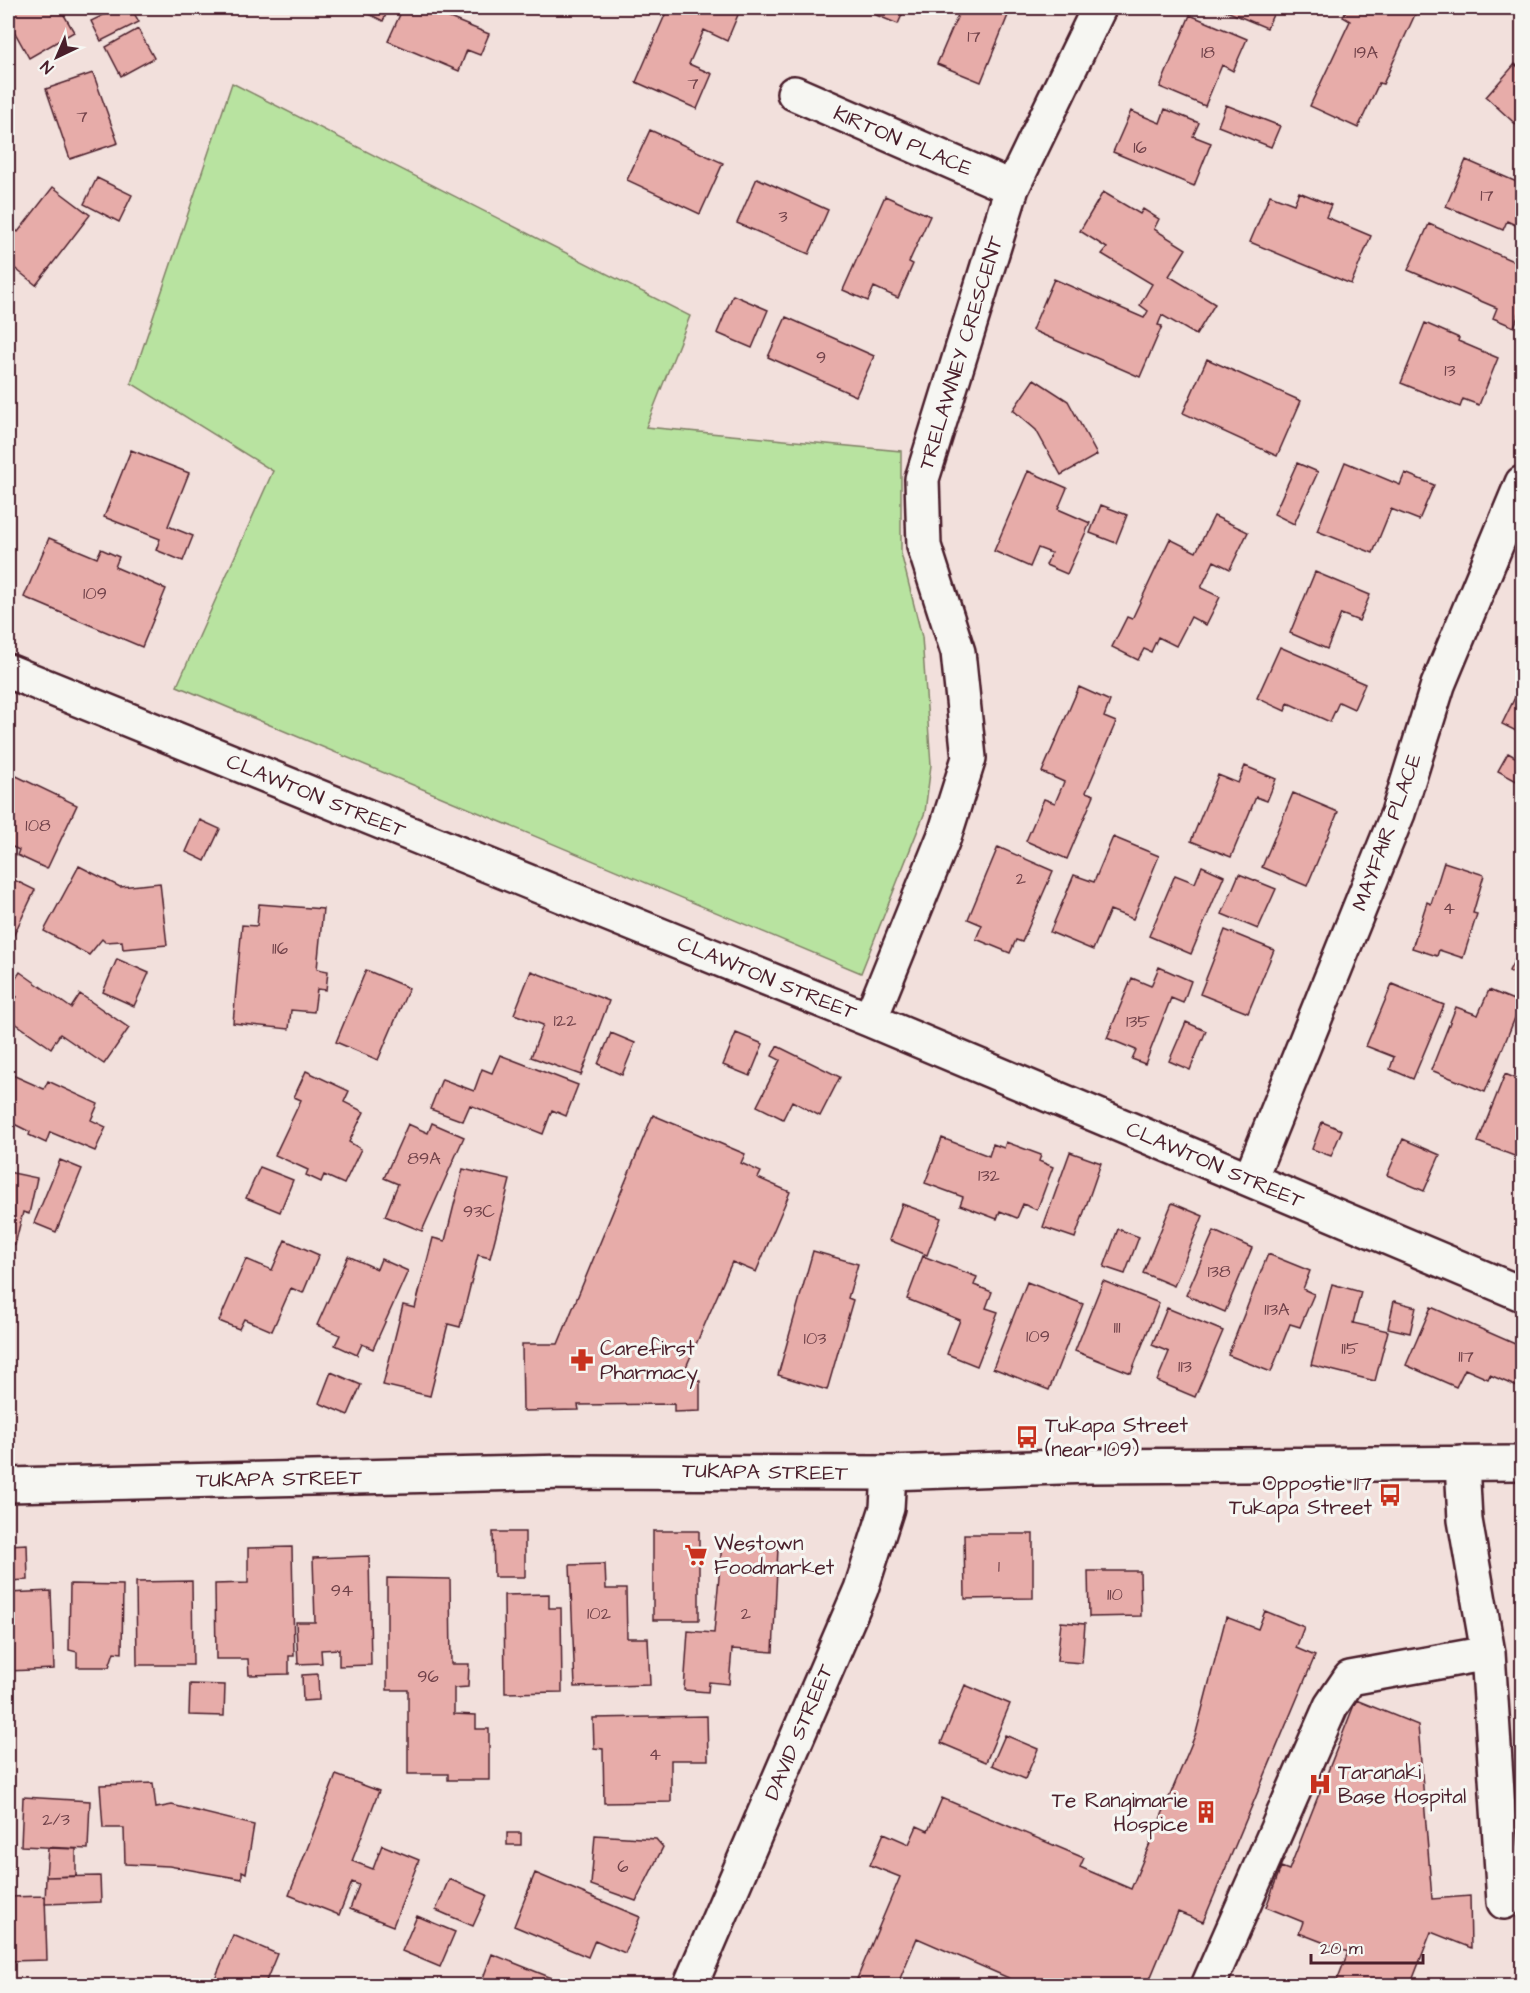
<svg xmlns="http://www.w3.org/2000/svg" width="1530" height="1993" font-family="'Architects Daughter',sans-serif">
<rect width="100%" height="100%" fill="#f2e0dc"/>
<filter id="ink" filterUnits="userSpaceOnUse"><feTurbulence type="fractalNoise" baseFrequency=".0167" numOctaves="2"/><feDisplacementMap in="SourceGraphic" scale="12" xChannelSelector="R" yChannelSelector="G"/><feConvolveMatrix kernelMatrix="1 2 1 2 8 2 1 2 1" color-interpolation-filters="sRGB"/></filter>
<g filter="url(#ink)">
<path fill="#b8e3a0" stroke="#818166" stroke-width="1.5" d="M 232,83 L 690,316 L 646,427 L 901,451 L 901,553 L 922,637 L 931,765 L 925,812 L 861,973 L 177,686 L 273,471 L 131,383 Z"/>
<path fill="#e7aca9" stroke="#4a1f2b" stroke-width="1.5" d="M 8,8 L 60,8 L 74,32 L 29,58 L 8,20 Z
M 118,8 L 131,8 L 139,22 L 101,41 L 91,21 Z
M 357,8 L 389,8 L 383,21 Z
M 403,8 L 425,8 L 489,34 L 480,55 L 467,50 L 459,71 L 388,41 Z
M 668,8 L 740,10 L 727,41 L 704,30 L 689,64 L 712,74 L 697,109 L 636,82 Z
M 859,8 L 905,8 L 898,24 Z
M 961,8 L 1011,8 L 981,82 L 937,64 Z
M 1219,8 L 1276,8 L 1267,28 Z
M 1347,8 L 1418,8 L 1383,84 L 1379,83 L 1358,128 L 1310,106 L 1350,21 L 1343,17 Z
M 1190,15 L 1247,39 L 1233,71 L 1222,65 L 1205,106 L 1160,87 Z
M 138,29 L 154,58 L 121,76 L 106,47 Z
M 1515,64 L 1522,71 L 1522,130 L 1486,97 Z
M 93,73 L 118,143 L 70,159 L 46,89 Z
M 1226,105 L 1280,126 L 1271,147 L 1218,126 Z
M 1165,109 L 1199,123 L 1193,136 L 1211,143 L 1194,186 L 1113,152 L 1131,111 L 1160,123 Z
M 650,130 L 723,163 L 700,214 L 627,180 Z
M 1466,160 L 1519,183 L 1522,176 L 1522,228 L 1507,221 L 1503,230 L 1446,206 Z
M 97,178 L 132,195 L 119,222 L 84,204 Z
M 757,178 L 828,210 L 809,254 L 737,223 Z
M 53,187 L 90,215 L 36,285 L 8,263 L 8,223 L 18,232 Z
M 1103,192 L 1140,214 L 1143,209 L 1159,219 L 1154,229 L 1186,249 L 1169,276 L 1215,304 L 1196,335 L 1162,315 L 1158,325 L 1162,326 L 1140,377 L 1032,330 L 1054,279 L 1144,318 L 1148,311 L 1140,305 L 1152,284 L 1102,254 L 1107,248 L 1080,231 Z
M 1299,192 L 1331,205 L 1326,217 L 1371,236 L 1351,284 L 1250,242 L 1270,195 L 1294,204 Z
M 885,196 L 930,216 L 909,262 L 913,264 L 898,298 L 874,287 L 868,301 L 843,290 Z
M 1429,224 L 1522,265 L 1522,306 L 1514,327 L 1493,318 L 1497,308 L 1408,270 Z
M 733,295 L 768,310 L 752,348 L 717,333 Z
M 786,317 L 874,356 L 856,396 L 768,357 Z
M 1425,323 L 1459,338 L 1458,341 L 1498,358 L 1479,405 L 1463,399 L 1460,407 L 1401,383 Z
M 1207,359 L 1301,401 L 1277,456 L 1183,413 Z
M 1034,379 L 1068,401 L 1097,455 L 1061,475 L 1036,430 L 1013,410 Z
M 131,450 L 189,473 L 168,526 L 193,536 L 183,561 L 156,550 L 160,539 L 104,517 Z
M 1345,462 L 1400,485 L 1405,473 L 1434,485 L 1419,520 L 1391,509 L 1373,553 L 1317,531 Z
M 1297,463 L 1318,472 L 1294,524 L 1274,514 Z
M 1028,471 L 1067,488 L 1058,509 L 1090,523 L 1067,574 L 1046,565 L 1051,553 L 1038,548 L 1030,567 L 994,551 Z
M 1101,505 L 1127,515 L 1116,543 L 1090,533 Z
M 1214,516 L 1248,532 L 1230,569 L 1214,561 L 1201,588 L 1220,597 L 1206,625 L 1191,617 L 1176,646 L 1158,637 L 1151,652 L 1144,649 L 1138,660 L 1112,647 L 1127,617 L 1132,619 L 1170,539 L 1196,552 Z
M 49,538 L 97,558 L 101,549 L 119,557 L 115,567 L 166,589 L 142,647 L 24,597 Z
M 1315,572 L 1370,595 L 1359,621 L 1341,614 L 1327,649 L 1290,633 Z
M 1280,647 L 1365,684 L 1354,709 L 1339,702 L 1330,722 L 1288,703 L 1285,711 L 1257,698 Z
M 1522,683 L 1522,734 L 1502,724 Z
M 1079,687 L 1110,701 L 1104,717 L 1116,722 L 1086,792 L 1094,795 L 1067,859 L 1026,841 L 1044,799 L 1055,803 L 1064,782 L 1042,772 Z
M 1508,753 L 1522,761 L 1522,784 L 1498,771 Z
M 1245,766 L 1276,779 L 1267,801 L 1256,797 L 1231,857 L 1191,841 L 1218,775 L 1238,783 Z
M 8,772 L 77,805 L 47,869 L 17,855 L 19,850 L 8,845 Z
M 1293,793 L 1338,812 L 1307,886 L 1262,867 Z
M 200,820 L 220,829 L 205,861 L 186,852 Z
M 1113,837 L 1159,856 L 1133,919 L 1110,910 L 1093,950 L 1050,932 L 1074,875 L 1094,882 Z
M 998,847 L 1053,871 L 1022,942 L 1016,940 L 1010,953 L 976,939 L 982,925 L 968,919 Z
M 1444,862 L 1484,875 L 1473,913 L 1477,914 L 1463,958 L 1439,950 L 1437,956 L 1412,948 L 1427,902 L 1431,904 Z
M 79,866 L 120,887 L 160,883 L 167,945 L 123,949 L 122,941 L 105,942 L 102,939 L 89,955 L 44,931 Z
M 1202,866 L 1224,876 L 1191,954 L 1149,936 L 1175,875 L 1195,883 Z
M 1239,874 L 1276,889 L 1258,929 L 1222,914 Z
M 8,877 L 35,890 L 10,943 L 8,942 Z
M 259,904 L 323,909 L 317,969 L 328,971 L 326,990 L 317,989 L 314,1012 L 291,1010 L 289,1029 L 233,1023 L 242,925 L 257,926 Z
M 1225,930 L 1274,950 L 1248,1013 L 1200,994 Z
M 1517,955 L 1522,958 L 1522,978 L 1509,971 Z
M 117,959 L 149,973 L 134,1006 L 103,992 Z
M 1159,967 L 1191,981 L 1183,1003 L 1171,998 L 1145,1064 L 1132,1059 L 1136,1050 L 1107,1038 L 1132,978 L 1151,986 Z
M 366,970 L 409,988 L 378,1060 L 336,1042 Z
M 531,971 L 609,1001 L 581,1075 L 531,1057 L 543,1025 L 514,1014 Z
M 20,972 L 71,1008 L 80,994 L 129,1028 L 104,1064 L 60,1034 L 51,1048 L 8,1018 L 8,1009 L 17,997 L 8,990 Z
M 1392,984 L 1444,1005 L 1413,1079 L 1390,1069 L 1394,1057 L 1366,1046 Z
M 1489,990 L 1521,1003 L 1485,1092 L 1431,1070 L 1456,1007 L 1478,1015 Z
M 1186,1022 L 1206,1031 L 1190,1070 L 1169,1061 Z
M 611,1033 L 635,1043 L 622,1075 L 598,1064 Z
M 736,1033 L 763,1044 L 750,1076 L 723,1065 Z
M 777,1046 L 840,1077 L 820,1116 L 792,1101 L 783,1119 L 757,1106 L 780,1060 L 772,1056 Z
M 500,1055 L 578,1085 L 566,1116 L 552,1110 L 543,1134 L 470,1105 L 463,1121 L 430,1109 L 442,1079 L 474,1091 L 482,1069 L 492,1073 Z
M 306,1071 L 349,1091 L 344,1102 L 364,1112 L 349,1142 L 361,1149 L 344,1184 L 324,1175 L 321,1182 L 306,1175 L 308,1170 L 275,1155 L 301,1100 L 294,1097 Z
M 8,1073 L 44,1089 L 48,1081 L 98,1104 L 91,1120 L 106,1127 L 95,1151 L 50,1132 L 46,1143 L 29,1135 L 30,1132 L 8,1121 Z
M 1505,1074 L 1522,1081 L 1522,1159 L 1478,1142 Z
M 653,1115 L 745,1154 L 741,1163 L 761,1172 L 758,1178 L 790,1192 L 756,1272 L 732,1262 L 683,1374 L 700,1381 L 700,1411 L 674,1412 L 674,1404 L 578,1405 L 579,1410 L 523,1411 L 522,1344 L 558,1344 Z
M 1322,1122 L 1342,1130 L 1331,1156 L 1312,1149 Z
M 432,1123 L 464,1137 L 422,1231 L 385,1216 L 398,1184 L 384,1178 L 408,1124 L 428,1133 Z
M 942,1138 L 989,1156 L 993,1144 L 1004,1148 L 1006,1142 L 1041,1155 L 1039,1161 L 1053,1167 L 1037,1210 L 1023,1204 L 1017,1218 L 1000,1211 L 997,1219 L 960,1205 L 963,1197 L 925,1183 Z
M 1403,1139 L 1440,1155 L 1424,1191 L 1387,1175 Z
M 1070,1152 L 1101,1163 L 1075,1238 L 1043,1227 Z
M 60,1160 L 82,1169 L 56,1232 L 34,1223 Z
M 260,1167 L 293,1180 L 280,1212 L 246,1198 Z
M 463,1169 L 510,1180 L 490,1258 L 478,1255 L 460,1327 L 448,1324 L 430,1396 L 383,1385 L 403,1305 L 415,1308 L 433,1238 L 445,1241 Z
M 8,1172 L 37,1178 L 29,1214 L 23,1212 L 15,1245 L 8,1244 Z
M 1172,1203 L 1203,1216 L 1174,1286 L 1143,1273 Z
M 902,1204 L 941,1218 L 927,1255 L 889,1240 Z
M 1118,1229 L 1139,1237 L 1125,1274 L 1104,1267 Z
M 1214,1231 L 1252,1248 L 1225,1312 L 1186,1295 Z
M 285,1240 L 319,1255 L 303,1293 L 291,1288 L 272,1331 L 244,1319 L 239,1329 L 219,1321 L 246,1259 L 272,1270 Z
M 813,1251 L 858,1264 L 848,1298 L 853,1300 L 827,1390 L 778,1375 Z
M 1268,1254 L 1310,1271 L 1303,1289 L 1314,1294 L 1300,1327 L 1290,1324 L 1271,1372 L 1228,1355 Z
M 348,1256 L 377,1269 L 381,1259 L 408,1271 L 373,1349 L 362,1344 L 357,1355 L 335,1345 L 340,1335 L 317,1325 Z
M 923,1256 L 977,1277 L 974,1285 L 992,1292 L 986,1308 L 998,1312 L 977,1366 L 947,1354 L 960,1320 L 907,1299 Z
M 1103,1281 L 1159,1303 L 1131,1373 L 1075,1351 Z
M 1027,1282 L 1083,1304 L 1049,1390 L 993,1368 Z
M 1332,1284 L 1361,1292 L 1353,1323 L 1388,1331 L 1375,1381 L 1311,1365 Z
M 1394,1301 L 1416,1307 L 1410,1333 L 1388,1328 Z
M 1431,1307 L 1522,1347 L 1522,1389 L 1490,1375 L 1488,1379 L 1465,1369 L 1456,1387 L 1406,1365 Z
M 1167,1308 L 1223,1331 L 1195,1397 L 1157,1381 L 1169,1352 L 1152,1345 Z
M 331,1372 L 361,1385 L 348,1415 L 319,1403 Z
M 653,1531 L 699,1531 L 699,1620 L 653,1620 Z
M 493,1532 L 525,1532 L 525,1577 L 494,1577 Z
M 964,1534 L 1033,1534 L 1033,1598 L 965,1599 Z
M 722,1543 L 778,1548 L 773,1652 L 732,1649 L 729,1684 L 709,1682 L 708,1692 L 684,1690 L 688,1631 L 714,1633 Z
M 27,1544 L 28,1580 L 8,1581 L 8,1545 Z
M 292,1547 L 294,1656 L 289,1656 L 289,1674 L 249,1675 L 248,1659 L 216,1659 L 215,1584 L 248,1583 L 248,1548 Z
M 369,1556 L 371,1665 L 339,1666 L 339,1649 L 321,1650 L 322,1663 L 298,1664 L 296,1622 L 315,1622 L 313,1558 Z
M 605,1564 L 606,1589 L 626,1589 L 627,1638 L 648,1638 L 650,1685 L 575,1687 L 570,1565 Z
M 1088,1571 L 1140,1571 L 1141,1616 L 1089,1617 Z
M 387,1578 L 450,1579 L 451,1664 L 469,1664 L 468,1687 L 454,1688 L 454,1714 L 476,1715 L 476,1729 L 489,1729 L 489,1780 L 448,1780 L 448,1774 L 408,1774 L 408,1690 L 387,1690 Z
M 192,1581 L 193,1665 L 137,1665 L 136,1582 Z
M 70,1584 L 123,1585 L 122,1653 L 114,1652 L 109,1667 L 77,1667 L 77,1652 L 69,1650 Z
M 51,1591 L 54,1669 L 8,1671 L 8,1593 Z
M 549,1594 L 549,1608 L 561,1608 L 562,1692 L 505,1693 L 504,1595 Z
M 1265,1611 L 1304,1627 L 1296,1648 L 1315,1656 L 1203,1922 L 1178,1912 L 1147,1986 L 1027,1986 L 917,1938 L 899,1981 L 910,1986 L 854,1986 L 900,1877 L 870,1865 L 884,1833 L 909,1844 L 917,1826 L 928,1831 L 942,1798 L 1084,1858 L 1080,1867 L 1131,1889 L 1196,1733 L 1226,1617 L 1258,1629 Z
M 1061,1622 L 1085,1624 L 1082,1663 L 1057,1661 Z
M 318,1674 L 319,1700 L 303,1701 L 302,1675 Z
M 190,1684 L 225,1685 L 224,1716 L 189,1715 Z
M 965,1685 L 1010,1704 L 986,1762 L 941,1743 Z
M 1356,1700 L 1418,1725 L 1432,1899 L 1470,1896 L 1471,1948 L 1431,1932 L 1410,1986 L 1335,1986 L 1348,1952 L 1299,1933 L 1303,1922 L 1266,1907 L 1281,1867 L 1289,1870 Z
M 707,1716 L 708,1760 L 671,1760 L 671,1802 L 604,1803 L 603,1749 L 594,1748 L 593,1718 Z
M 1005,1735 L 1038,1749 L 1025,1779 L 992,1765 Z
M 336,1775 L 379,1791 L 352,1861 L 373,1869 L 382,1845 L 419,1860 L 393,1926 L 350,1909 L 359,1885 L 352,1882 L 339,1915 L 289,1895 Z
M 153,1783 L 156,1808 L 172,1805 L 254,1825 L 246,1873 L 242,1871 L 242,1879 L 169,1866 L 125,1864 L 124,1828 L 103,1828 L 100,1785 Z
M 23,1797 L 90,1801 L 88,1849 L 21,1846 Z
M 507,1833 L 521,1833 L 521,1845 L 507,1845 Z
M 595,1835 L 656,1839 L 663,1847 L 636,1901 L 591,1885 Z
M 48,1848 L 76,1849 L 76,1876 L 46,1877 Z
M 535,1873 L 640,1917 L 625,1953 L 595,1940 L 588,1957 L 514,1926 Z
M 100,1876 L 101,1902 L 45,1904 L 46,1877 Z
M 449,1879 L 487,1895 L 473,1926 L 436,1910 Z
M 45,1896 L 47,1960 L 8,1961 L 8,1897 Z
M 417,1916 L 455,1932 L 440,1967 L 402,1951 Z
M 233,1935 L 277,1954 L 264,1986 L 212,1986 Z
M 492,1954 L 572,1986 L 480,1986 Z"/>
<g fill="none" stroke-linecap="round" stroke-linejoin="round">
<g stroke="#4a1f2b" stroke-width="38">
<path id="minor" d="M 794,93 L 1012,188
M 8,671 L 870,1020 L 1522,1294
M 870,1020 L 944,837 L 969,758 L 958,652 L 924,546 L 922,479 L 1012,188 L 1099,8
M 1250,1179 L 1398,813 L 1438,685 L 1522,483
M 1462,1463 L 1465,1520 L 1488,1653 L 1504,1902
M 690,1986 L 861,1589 L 887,1508 L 889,1473
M 1208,1986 L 1331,1706 L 1350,1678 L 1488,1653"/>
</g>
<g stroke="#4a1f2b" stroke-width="38">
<path id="major" d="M 8,1485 L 567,1472 L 889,1473 L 1090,1466 L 1522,1463"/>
</g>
<use href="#minor" stroke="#f6f6f2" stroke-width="33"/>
<use href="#major" stroke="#f6f6f2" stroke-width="33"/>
</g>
</g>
<defs>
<g id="pharmacy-bare" transform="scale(1.8)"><path d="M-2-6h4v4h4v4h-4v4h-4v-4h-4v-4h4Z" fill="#c8321e" stroke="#f6f6f2" stroke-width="2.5" paint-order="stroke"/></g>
<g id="bus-bare" transform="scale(1.8)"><path d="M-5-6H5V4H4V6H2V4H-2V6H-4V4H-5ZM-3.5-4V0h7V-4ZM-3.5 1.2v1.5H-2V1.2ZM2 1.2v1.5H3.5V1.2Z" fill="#c8321e" stroke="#f6f6f2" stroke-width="2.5" paint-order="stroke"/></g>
<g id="supermarket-bare" transform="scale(1.8)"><path d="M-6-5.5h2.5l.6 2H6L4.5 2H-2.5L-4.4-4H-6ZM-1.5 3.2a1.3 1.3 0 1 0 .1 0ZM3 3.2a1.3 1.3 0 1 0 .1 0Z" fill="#c8321e" stroke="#f6f6f2" stroke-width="2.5" paint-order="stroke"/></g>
<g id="hospital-bare" transform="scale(1.8)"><path d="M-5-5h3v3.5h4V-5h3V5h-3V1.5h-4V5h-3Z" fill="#c8321e" stroke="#f6f6f2" stroke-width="2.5" paint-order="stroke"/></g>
<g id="building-bare" transform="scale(1.8)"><path d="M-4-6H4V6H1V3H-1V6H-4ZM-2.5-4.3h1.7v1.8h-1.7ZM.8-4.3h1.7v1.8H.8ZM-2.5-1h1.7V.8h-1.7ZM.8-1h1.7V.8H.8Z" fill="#c8321e" stroke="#f6f6f2" stroke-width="2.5" paint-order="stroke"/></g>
</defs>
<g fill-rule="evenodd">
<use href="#pharmacy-bare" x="582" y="1360"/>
<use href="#bus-bare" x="1027" y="1437"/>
<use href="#bus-bare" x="1390" y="1495"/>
<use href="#supermarket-bare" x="696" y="1555"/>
<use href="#hospital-bare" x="1320" y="1784"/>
<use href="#building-bare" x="1206" y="1812"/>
</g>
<g text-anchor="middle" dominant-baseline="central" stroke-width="6" stroke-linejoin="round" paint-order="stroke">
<g font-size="18" fill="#71424a">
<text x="974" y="36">17</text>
<text x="1208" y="52">18</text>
<text x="1366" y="52">19A</text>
<text x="693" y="83">7</text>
<text x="82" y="116">7</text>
<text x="1140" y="147">16</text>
<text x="1487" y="195">17</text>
<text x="783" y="216">3</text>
<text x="821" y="357">9</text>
<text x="1450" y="370">13</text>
<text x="95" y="593">109</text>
<text x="38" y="825">108</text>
<text x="1021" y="878">2</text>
<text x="1449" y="908">4</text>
<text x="280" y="948">116</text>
<text x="565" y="1020">122</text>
<text x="1138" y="1021">135</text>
<text x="424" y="1158">89A</text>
<text x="989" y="1175">132</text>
<text x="479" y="1211">93C</text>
<text x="1219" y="1271">138</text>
<text x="1277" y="1309">113A</text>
<text x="1117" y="1327">111</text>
<text x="1038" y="1336">109</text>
<text x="815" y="1338">103</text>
<text x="1350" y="1348">115</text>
<text x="1466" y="1356">117</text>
<text x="1185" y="1366">113</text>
<text x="999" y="1566">1</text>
<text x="342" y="1590">94</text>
<text x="1115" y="1594">110</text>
<text x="599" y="1613">102</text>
<text x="746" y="1613">2</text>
<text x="428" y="1676">96</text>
<text x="655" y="1754">4</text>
<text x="56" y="1819">2/3</text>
<text x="623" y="1866">6</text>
</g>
<g font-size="21" fill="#4a1f2b" stroke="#f6f6f2">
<text transform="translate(903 141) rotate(23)">KIRTON PLACE</text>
<text transform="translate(961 353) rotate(-73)">TRELAWNEY CRESCENT</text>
<text transform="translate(316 796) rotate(22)">CLAWTON STREET</text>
<text transform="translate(1387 832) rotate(-70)">MAYFAIR PLACE</text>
<text transform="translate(767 978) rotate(22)">CLAWTON STREET</text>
<text transform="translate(1215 1165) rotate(23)">CLAWTON STREET</text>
<text transform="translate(765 1472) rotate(1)">TUKAPA STREET</text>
<text transform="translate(279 1479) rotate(-1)">TUKAPA STREET</text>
<text transform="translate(799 1732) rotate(-67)">DAVID STREET</text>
</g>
<g font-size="21" fill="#4a1f2b" stroke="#f6f6f2" text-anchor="start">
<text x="600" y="1348">Carefirst<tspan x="600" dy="24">Pharmacy</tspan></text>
<text x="1045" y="1425">Tukapa Street<tspan x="1045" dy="24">(near 109)</tspan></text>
<text x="1372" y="1483" text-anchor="end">Oppostie 117<tspan x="1372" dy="24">Tukapa Street</tspan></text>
<text x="714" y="1543">Westown<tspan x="714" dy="24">Foodmarket</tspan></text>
<text x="1338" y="1772">Taranaki<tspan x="1338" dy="24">Base Hospital</tspan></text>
<text x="1188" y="1800" text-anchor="end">Te Rangimarie<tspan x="1188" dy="24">Hospice</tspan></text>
</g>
</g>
<rect width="1530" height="1993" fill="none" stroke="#f6f6f2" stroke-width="30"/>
<rect x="15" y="15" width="1500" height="1963" fill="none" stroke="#4a1f2b" stroke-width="2" filter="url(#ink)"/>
<g transform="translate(57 57) rotate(224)" stroke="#f6f6f2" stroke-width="4.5" paint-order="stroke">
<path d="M0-4.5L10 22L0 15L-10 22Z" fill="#4a1f2b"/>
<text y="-9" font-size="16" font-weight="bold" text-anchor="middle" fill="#4a1f2b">N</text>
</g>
<path d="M1311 1954v9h112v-9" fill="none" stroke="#4a1f2b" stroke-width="3"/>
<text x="1320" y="1954" font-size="18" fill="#4a1f2b" stroke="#f6f6f2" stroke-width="4.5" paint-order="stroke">20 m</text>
</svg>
